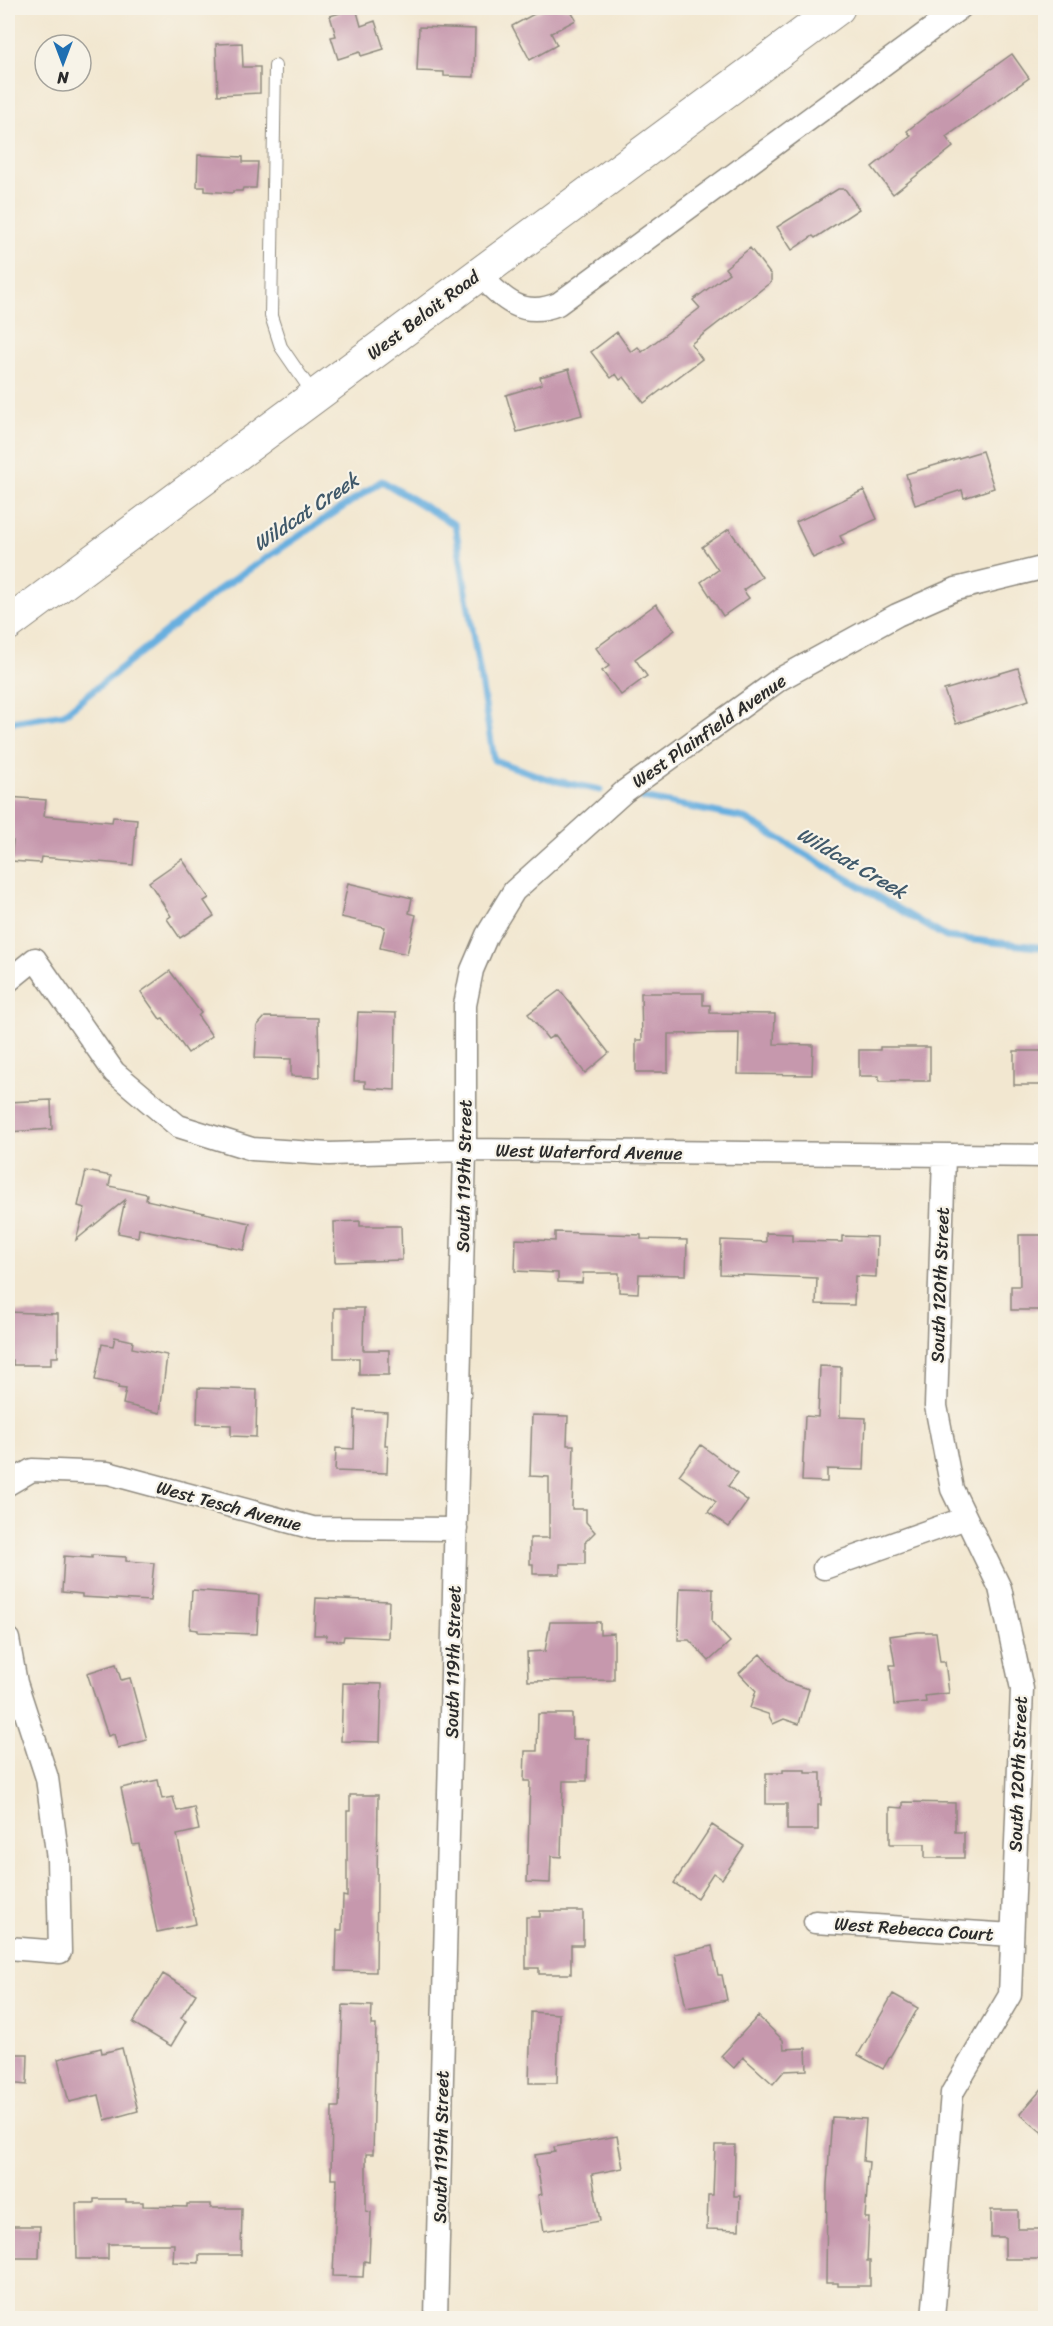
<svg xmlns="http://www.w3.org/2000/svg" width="1053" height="2326" font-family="Sriracha,sans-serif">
<rect width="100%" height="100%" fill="#f7f3e8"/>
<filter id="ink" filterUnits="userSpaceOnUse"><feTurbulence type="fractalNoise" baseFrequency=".0167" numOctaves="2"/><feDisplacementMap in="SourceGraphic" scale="12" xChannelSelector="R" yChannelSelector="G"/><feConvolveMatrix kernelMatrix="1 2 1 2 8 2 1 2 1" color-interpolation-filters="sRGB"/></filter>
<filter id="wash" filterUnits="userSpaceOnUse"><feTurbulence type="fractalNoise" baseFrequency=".008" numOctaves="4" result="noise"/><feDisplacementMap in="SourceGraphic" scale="24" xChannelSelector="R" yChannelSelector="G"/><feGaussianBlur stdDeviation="1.35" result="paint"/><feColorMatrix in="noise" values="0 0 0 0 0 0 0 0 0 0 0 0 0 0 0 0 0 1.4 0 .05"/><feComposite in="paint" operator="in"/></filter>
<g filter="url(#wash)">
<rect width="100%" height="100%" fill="#f2e7d0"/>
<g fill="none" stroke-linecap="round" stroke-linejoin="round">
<path stroke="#68afdf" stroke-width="7" d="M 8,720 L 12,722 L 64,714 L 221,588 L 382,481 L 455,525 L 494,760 L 547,779 L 600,790
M 643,798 L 744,818 L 946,937 L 1046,948"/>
</g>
<g id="blocks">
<path fill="#c698ad" d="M 338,8 L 356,8 L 361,26 L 375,21 L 384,49 L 361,56 L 360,52 L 338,59 L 331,37 L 336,36 L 330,16 L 340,13 Z
M 545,8 L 569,8 L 576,20 L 551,33 L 557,45 L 530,60 L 512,26 Z
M 419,27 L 475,29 L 474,77 L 444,76 L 444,72 L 417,71 Z
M 242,43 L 243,67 L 260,67 L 260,93 L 218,95 L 216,44 Z
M 1012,54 L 1029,78 L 946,137 L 953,147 L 893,194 L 872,167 L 911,136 L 907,131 L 932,111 Z
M 198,155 L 243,157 L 243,162 L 258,162 L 256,188 L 243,188 L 242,191 L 233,191 L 233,193 L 205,191 L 205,187 L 197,187 Z
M 838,189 L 845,189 L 859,209 L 815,238 L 813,236 L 792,250 L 777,227 Z
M 750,248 L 771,275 L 771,282 L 691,344 L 702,359 L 644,403 L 624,377 L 620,380 L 616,374 L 611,378 L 591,352 L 617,332 L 631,352 L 638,347 L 642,352 L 700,308 L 693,300 L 729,273 L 725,268 Z
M 569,369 L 582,415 L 517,432 L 506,395 L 542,384 L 540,377 Z
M 982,451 L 994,488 L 964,498 L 962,490 L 915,505 L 906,474 Z
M 864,490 L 877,519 L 840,536 L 844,544 L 813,558 L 796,522 Z
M 729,529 L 762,577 L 743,590 L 749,598 L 723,616 L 701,582 L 718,570 L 702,547 Z
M 656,604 L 675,630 L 635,659 L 647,676 L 621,695 L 602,671 L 609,666 L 596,648 Z
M 1018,668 L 1029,700 L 956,724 L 944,690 Z
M 8,797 L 46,800 L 44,816 L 112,822 L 113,817 L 137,819 L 133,865 L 41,857 L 40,863 L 11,861 L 13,841 L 8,841 Z
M 182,859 L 209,898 L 204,901 L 214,916 L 180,938 L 167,919 L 171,916 L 149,882 Z
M 348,883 L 412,898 L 409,913 L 416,915 L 407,954 L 380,948 L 385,927 L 341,917 Z
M 170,971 L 201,1013 L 198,1016 L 212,1036 L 188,1053 L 163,1018 L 160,1019 L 141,992 Z
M 560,990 L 609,1053 L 585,1073 L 555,1035 L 548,1039 L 528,1014 Z
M 641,993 L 703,993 L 703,1005 L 710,1005 L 710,1013 L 775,1014 L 774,1044 L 813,1045 L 812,1075 L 738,1074 L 739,1033 L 668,1034 L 668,1072 L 636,1072 L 636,1040 L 642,1040 Z
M 358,1012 L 396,1013 L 395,1090 L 365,1088 L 365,1081 L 354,1081 Z
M 265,1017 L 318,1018 L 319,1077 L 291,1076 L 291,1059 L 255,1058 L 257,1026 Z
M 880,1047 L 930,1047 L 930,1081 L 879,1081 L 879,1076 L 859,1076 L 859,1050 L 880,1050 Z
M 1014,1051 L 1046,1051 L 1044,1085 L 1014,1085 Z
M 51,1100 L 52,1129 L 8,1132 L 8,1102 Z
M 86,1171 L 111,1176 L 109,1186 L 147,1194 L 146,1200 L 250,1223 L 244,1250 L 139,1229 L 138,1237 L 118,1233 L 125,1200 L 76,1240 L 85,1208 L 78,1206 Z
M 360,1221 L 360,1226 L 401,1226 L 402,1260 L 335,1262 L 334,1222 Z
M 555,1232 L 641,1235 L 641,1239 L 687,1240 L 686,1275 L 639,1274 L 638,1293 L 619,1292 L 619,1273 L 583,1273 L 582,1283 L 558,1282 L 558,1273 L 515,1271 L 516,1239 L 555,1241 Z
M 766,1233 L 792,1234 L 792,1241 L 842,1242 L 842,1236 L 877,1237 L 876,1277 L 855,1276 L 854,1305 L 816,1304 L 817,1278 L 720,1274 L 721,1240 L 766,1242 Z
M 1019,1235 L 1046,1235 L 1046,1310 L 1011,1310 L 1011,1286 L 1020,1286 Z
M 334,1308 L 364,1308 L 363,1350 L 389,1350 L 389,1375 L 359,1375 L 359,1358 L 334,1358 Z
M 8,1312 L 58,1314 L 58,1357 L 51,1357 L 51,1365 L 13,1365 L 13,1360 L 8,1360 Z
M 115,1337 L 133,1341 L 132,1348 L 167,1355 L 160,1413 L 123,1404 L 126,1389 L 118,1388 L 119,1385 L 95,1380 L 102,1344 L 113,1346 Z
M 820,1366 L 841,1367 L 840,1417 L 866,1418 L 864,1470 L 827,1469 L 827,1482 L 802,1481 L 805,1416 L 818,1417 Z
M 198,1388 L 257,1390 L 256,1437 L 231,1436 L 231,1425 L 197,1424 Z
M 355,1410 L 387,1412 L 385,1445 L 388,1445 L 387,1473 L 335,1471 L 336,1448 L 354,1449 Z
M 532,1415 L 568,1416 L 567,1445 L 574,1445 L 572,1509 L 586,1509 L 586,1522 L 595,1532 L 585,1542 L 585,1564 L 560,1564 L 560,1574 L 533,1574 L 533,1564 L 530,1564 L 530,1538 L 549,1538 L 549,1477 L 530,1476 Z
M 701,1445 L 738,1473 L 728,1486 L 748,1501 L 729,1527 L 708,1512 L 716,1502 L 679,1475 Z
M 92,1555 L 126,1557 L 126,1561 L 154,1563 L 150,1601 L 82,1597 L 82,1594 L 62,1592 L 64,1556 L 92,1558 Z
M 680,1588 L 713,1589 L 712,1622 L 730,1642 L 709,1661 L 689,1640 L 678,1640 Z
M 192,1590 L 259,1595 L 257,1634 L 198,1632 L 198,1630 L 190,1629 Z
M 316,1598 L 389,1601 L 388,1638 L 344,1636 L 343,1641 L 326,1640 L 327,1635 L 314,1635 Z
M 550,1622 L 600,1622 L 600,1634 L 614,1633 L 614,1680 L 528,1681 L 527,1652 L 545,1651 Z
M 918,1632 L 936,1632 L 940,1662 L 945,1662 L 949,1693 L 925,1696 L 926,1702 L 894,1705 L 890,1665 L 895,1665 L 890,1636 Z
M 760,1654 L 786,1682 L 809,1689 L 799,1724 L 784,1719 L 773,1724 L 768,1714 L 750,1708 L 756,1691 L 739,1673 Z
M 116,1664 L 121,1680 L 130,1678 L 147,1740 L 118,1748 L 114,1734 L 108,1736 L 87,1673 Z
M 343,1683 L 382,1684 L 380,1742 L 341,1741 Z
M 538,1714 L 572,1714 L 572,1739 L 588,1739 L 587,1781 L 563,1781 L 561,1857 L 551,1856 L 550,1883 L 527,1882 L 530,1781 L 524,1781 L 525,1751 L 537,1751 Z
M 783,1770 L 805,1770 L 805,1773 L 821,1773 L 821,1805 L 818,1805 L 818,1830 L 787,1830 L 787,1804 L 766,1804 L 766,1773 L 783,1773 Z
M 158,1780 L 162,1799 L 173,1797 L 177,1811 L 194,1807 L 199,1830 L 177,1835 L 196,1924 L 157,1932 L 139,1844 L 133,1845 L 121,1788 Z
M 350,1795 L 378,1795 L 376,1972 L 336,1971 L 337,1930 L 342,1930 L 343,1896 L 347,1897 L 347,1811 L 350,1811 Z
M 903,1802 L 955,1803 L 955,1832 L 964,1832 L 964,1858 L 925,1858 L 925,1844 L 890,1844 L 890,1807 L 903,1808 Z
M 712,1825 L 744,1846 L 722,1879 L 713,1873 L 697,1898 L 674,1883 Z
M 540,1911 L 583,1911 L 583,1945 L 571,1945 L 571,1974 L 539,1974 L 539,1968 L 526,1968 L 526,1917 L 540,1917 Z
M 712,1946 L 718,1975 L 722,1975 L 727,2000 L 686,2008 L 675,1954 Z
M 163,1974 L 196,1994 L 181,2018 L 186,2021 L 171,2046 L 133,2023 Z
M 893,1994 L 918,2008 L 883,2069 L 858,2055 Z
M 343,2005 L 372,2006 L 371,2025 L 376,2025 L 373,2154 L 366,2154 L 366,2211 L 371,2212 L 369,2262 L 364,2261 L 363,2277 L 333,2276 L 337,2179 L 331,2179 L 332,2107 L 339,2107 Z
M 531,2012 L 559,2014 L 557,2083 L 529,2083 Z
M 758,2016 L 783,2040 L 784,2049 L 806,2048 L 807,2070 L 784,2071 L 773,2084 L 743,2057 L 734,2068 L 721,2056 Z
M 101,2048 L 102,2053 L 122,2048 L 138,2111 L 105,2120 L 99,2095 L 69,2102 L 58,2059 Z
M 8,2054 L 28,2054 L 27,2085 L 8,2083 Z
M 1046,2084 L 1046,2136 L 1020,2114 Z
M 832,2117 L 866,2119 L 863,2161 L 869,2162 L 865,2218 L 869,2218 L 867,2261 L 870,2261 L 870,2286 L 838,2286 L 838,2283 L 826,2283 L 827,2184 Z
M 617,2136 L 623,2168 L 592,2174 L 600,2221 L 544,2231 L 538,2195 L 542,2194 L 535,2155 L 555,2152 L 554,2147 Z
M 715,2145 L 735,2145 L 734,2196 L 740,2196 L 739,2230 L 707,2229 L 708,2195 L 713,2195 Z
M 94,2199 L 126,2199 L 126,2202 L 143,2202 L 143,2206 L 187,2207 L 187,2204 L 211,2204 L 211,2208 L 242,2208 L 241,2255 L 199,2255 L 199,2263 L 173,2262 L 174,2244 L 108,2244 L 108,2259 L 77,2259 L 76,2203 L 94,2203 Z
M 991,2210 L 1018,2210 L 1018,2229 L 1046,2229 L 1046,2259 L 1005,2259 L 1005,2237 L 991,2237 Z
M 8,2226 L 40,2226 L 39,2258 L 8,2258 Z"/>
</g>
</g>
<g filter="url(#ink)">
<use href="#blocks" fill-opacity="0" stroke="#8e897e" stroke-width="1.5"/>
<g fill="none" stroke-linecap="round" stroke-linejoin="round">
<g stroke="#8e897e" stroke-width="14">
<path id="service" d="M 275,66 L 271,316 L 281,347 L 314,395"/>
</g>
<g stroke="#8e897e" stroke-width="25">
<path id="minor" d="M 479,274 C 503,299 522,319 558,304 L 960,8
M 8,981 L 35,959 L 114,1072 L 178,1126 L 252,1149 L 329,1154 L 465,1150 L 1046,1156
M 8,1484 L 32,1470 L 108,1473 L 313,1528 L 456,1529
M 824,1568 L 966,1518
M 8,1639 L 16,1683 L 47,1778 L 58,1859 L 60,1952 L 8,1948
M 815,1922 L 1012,1935
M 436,2318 L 465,1150 L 465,1005 L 472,970 L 487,935 L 514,891 L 625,791 L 780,679 L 897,615 L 956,589 L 1046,567
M 933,2318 L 952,2093 L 1010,1995 L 1022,1689 L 1000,1588 L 952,1489 L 936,1406 L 944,1157"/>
</g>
<g stroke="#8e897e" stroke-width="35">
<path id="secondary" d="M 8,624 L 838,8"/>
</g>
<use href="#service" stroke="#fff" stroke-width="12"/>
<use href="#minor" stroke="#fff" stroke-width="22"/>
<use href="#secondary" stroke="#fff" stroke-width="33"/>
</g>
</g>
<g text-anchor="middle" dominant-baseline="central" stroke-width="4.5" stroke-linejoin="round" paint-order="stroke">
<g font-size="18" fill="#2b2b2b" stroke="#f7f3e8">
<text transform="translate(423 315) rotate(-37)">West Beloit Road</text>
<text transform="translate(709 731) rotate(-35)">West Plainfield Avenue</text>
<text transform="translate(589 1152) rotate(1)">West Waterford Avenue</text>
<text transform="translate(464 1176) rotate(-89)">South 119th Street</text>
<text transform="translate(940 1285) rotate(-88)">South 120th Street</text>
<text transform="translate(229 1506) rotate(15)">West Tesch Avenue</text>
<text transform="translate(453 1662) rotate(-89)">South 119th Street</text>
<text transform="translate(1018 1774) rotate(-88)">South 120th Street</text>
<text transform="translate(914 1929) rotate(4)">West Rebecca Court</text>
<text transform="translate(441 2147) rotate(-89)">South 119th Street</text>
</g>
<g font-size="20" font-style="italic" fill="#40596a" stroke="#f7f3e8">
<text transform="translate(306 512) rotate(-34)">Wildcat Creek</text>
<text transform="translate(852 863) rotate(30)">Wildcat Creek</text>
</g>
</g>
<rect width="1053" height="2326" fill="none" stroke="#f7f3e8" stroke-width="30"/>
<g transform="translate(63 63) rotate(180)"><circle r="28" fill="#f7f3e8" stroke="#a5a39c" stroke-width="1.5"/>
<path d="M0-4.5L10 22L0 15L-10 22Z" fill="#1f6fb2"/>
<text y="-9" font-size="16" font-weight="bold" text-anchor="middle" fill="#2b2b2b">N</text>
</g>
</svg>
